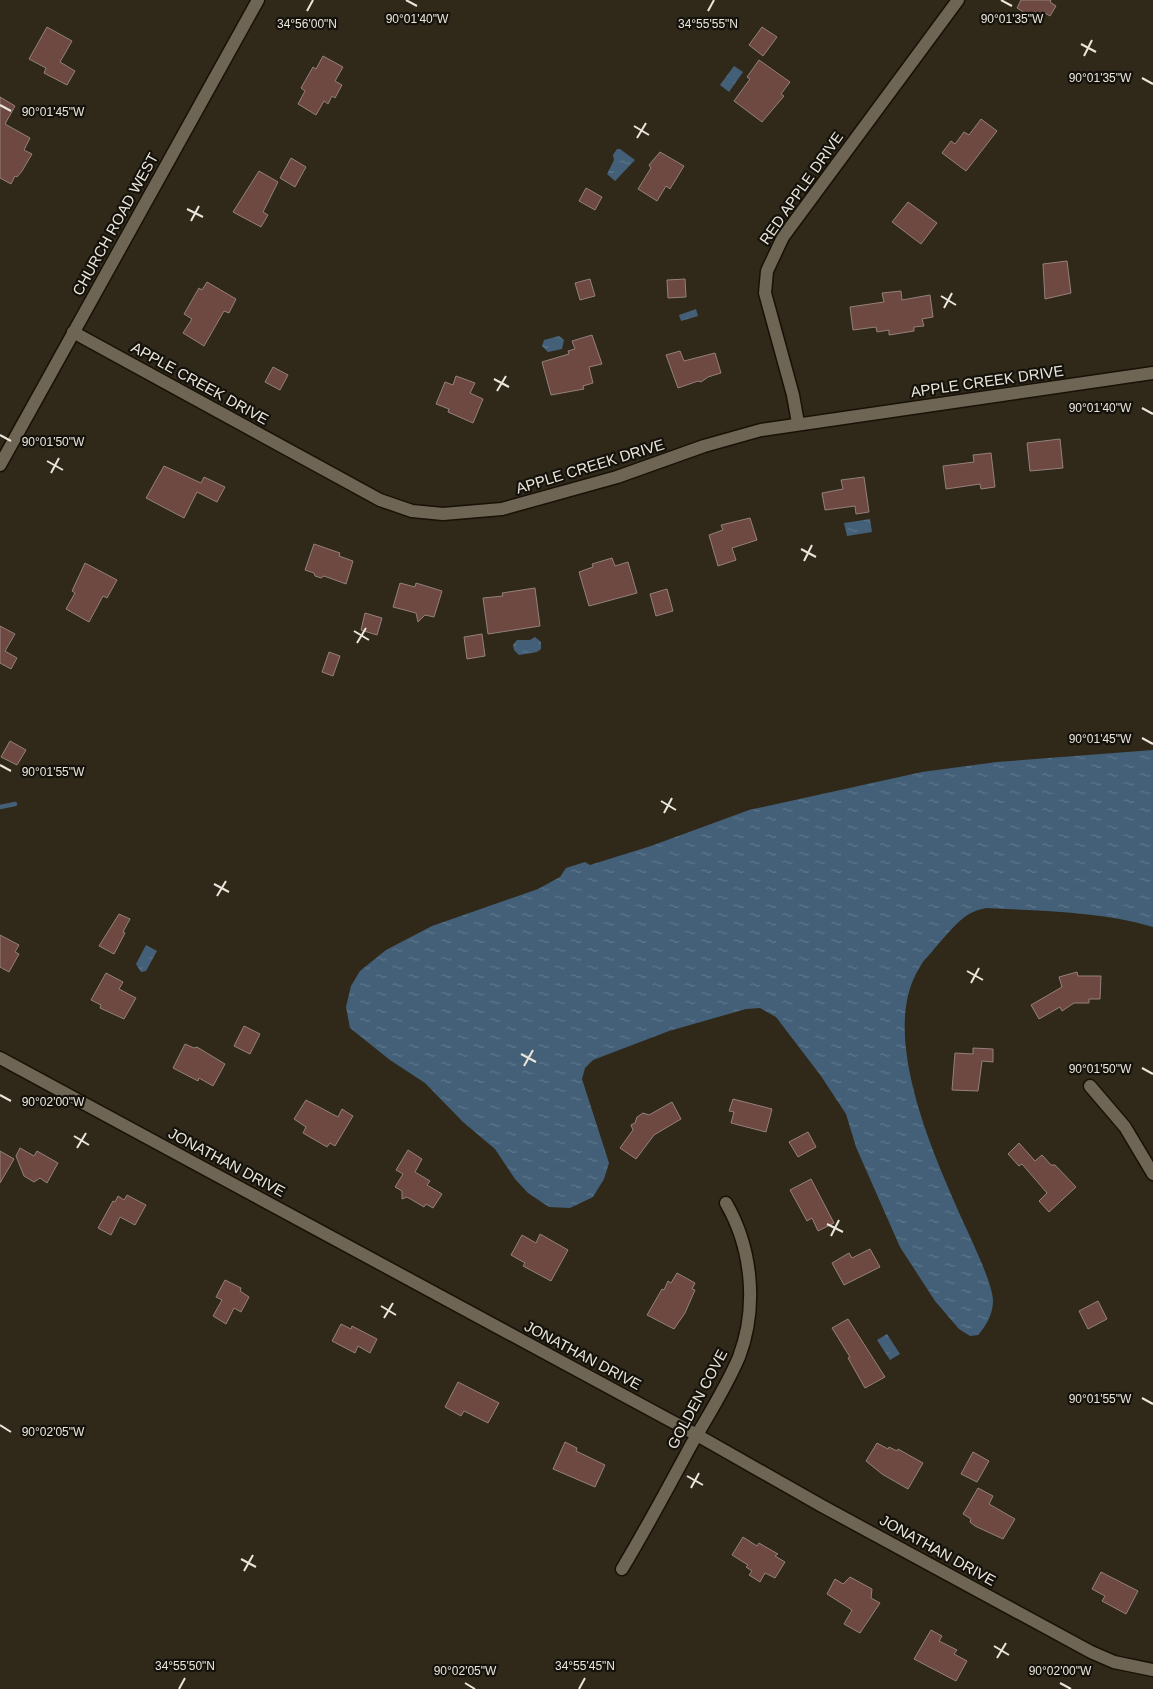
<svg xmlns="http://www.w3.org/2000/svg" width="1153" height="1689" font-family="Arial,sans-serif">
<defs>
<pattern id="water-ripples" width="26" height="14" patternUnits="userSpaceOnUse" patternTransform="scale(1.25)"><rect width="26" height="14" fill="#436078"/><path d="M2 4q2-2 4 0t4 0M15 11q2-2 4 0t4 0" fill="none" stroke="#5e778b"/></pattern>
</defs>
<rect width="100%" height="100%" fill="#30291a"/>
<path fill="url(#water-ripples)" d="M 734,66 L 743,72 L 729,92 L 720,85 Z
M 617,149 L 620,149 L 635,160 L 615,181 L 607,174 L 614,160 L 613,155 Z
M 696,309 L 698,316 L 681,321 L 679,315 Z
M 559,336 L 564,340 L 562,349 L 548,352 L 542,346 L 544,340 Z
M 870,519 L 872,532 L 847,536 L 844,523 Z
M 535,637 L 541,642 L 541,649 L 537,652 L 519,655 L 514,650 L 513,645 L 517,640 L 530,640 Z
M 1153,750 L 1153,927 C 1100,911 1041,911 986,908 C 981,909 974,911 969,914 C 956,922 944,938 934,949 C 930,955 923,960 920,967 C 876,1034 938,1165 967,1230 C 974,1246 993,1285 993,1301 C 993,1314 986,1326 978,1335 L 970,1336 L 959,1329 L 935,1301 L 900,1247 L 856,1147 L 846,1114 L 821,1076 L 776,1017 L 760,1008 L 746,1009 L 669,1031 L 593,1060 L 585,1068 L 582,1079 L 609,1163 L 604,1179 L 593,1197 L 570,1208 L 549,1207 L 528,1193 L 515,1179 L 495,1149 L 463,1122 L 425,1083 L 390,1060 L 350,1028 L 346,1007 L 351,986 L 360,971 L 386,950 L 432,926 L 538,889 L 560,877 L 566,868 L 585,862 L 590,865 L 651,846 L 749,810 L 922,772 L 997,762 Z
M 146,945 L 157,951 L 146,971 L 141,972 L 136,964 Z
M 887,1334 L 900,1354 L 890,1360 L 877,1340 Z"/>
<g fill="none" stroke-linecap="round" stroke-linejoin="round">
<path stroke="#436078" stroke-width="4.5" d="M 0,807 L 15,804"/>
</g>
<path fill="#6d4941" stroke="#95807c" d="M 1021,0 L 1051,0 L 1050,2 L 1056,6 L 1050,16 L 1043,12 L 1038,21 L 1017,8 Z
M 47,27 L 72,41 L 60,62 L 75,71 L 67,85 L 44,73 L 46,68 L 29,59 Z
M 762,27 L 777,37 L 763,56 L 749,45 Z
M 323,56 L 343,67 L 335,81 L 342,85 L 335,98 L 332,96 L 328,104 L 324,101 L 316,115 L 298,104 L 305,91 L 301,88 L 313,67 L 316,69 Z
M 759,60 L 790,82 L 781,94 L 784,96 L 762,122 L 734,101 L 750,79 L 747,77 Z
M 0,97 L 15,106 L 5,124 L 30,138 L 24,150 L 32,154 L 22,171 L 17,177 L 15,176 L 11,184 L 0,178 Z
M 981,119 L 997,131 L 966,171 L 942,153 L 951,141 L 955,144 L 964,132 L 969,135 Z
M 660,152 L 684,166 L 670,189 L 666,186 L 657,201 L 638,189 L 651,168 L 649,165 Z
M 291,158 L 306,167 L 295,187 L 280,178 Z
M 259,171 L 278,182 L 263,212 L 268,215 L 261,227 L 233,212 Z
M 586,188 L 602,197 L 595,210 L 579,201 Z
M 908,202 L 937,223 L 921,244 L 892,222 Z
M 1067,261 L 1071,293 L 1045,299 L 1043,264 Z
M 590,279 L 595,296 L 580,300 L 575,283 Z
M 685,279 L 686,297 L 668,298 L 667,280 Z
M 207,282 L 236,299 L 229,313 L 224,311 L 204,346 L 183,333 L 192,319 L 184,314 L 199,288 L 202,290 Z
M 901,291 L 902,300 L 930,295 L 933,317 L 922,319 L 924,326 L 914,327 L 914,331 L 889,335 L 889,330 L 877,332 L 876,327 L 853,330 L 850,307 L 884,302 L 882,293 Z
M 592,335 L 602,364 L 589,367 L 593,383 L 583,386 L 584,389 L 551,395 L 542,362 L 569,354 L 568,351 L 575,349 L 572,341 Z
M 680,351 L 684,361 L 715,353 L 721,373 L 708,377 L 701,382 L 698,381 L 678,388 L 666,355 Z
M 273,367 L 288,375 L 280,390 L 265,382 Z
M 456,376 L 475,383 L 470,393 L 483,399 L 473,423 L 448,412 L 449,409 L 436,404 L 445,382 L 453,385 Z
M 1060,439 L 1063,468 L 1030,471 L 1027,443 Z
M 991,453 L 995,487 L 981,489 L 980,484 L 946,489 L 943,466 L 974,462 L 973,455 Z
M 164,466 L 201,483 L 204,477 L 225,487 L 217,502 L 197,492 L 184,518 L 146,498 Z
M 864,477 L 869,512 L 856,514 L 855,506 L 825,510 L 822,493 L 843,489 L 841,480 Z
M 750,518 L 757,540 L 732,548 L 736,560 L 718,566 L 709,535 L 723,530 L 721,525 Z
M 314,544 L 340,553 L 339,556 L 353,561 L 346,584 L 324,576 L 321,578 L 315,576 L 314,573 L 305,570 Z
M 612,558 L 615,566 L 628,562 L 637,593 L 589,606 L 579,572 L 593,567 L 592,564 Z
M 85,563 L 117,580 L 107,598 L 103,596 L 89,622 L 66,609 L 75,593 L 72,591 Z
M 400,583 L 415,587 L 416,583 L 442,591 L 434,617 L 425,615 L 418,622 L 416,613 L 393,607 Z
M 535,588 L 540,626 L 488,634 L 483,598 L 503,596 L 502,593 Z
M 667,589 L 673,611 L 656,616 L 650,594 Z
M 365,613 L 382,618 L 377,635 L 361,630 Z
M 0,626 L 15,634 L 5,651 L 17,658 L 11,669 L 0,663 Z
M 482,634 L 485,656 L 467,659 L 464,637 Z
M 329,652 L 340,656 L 333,676 L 322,672 Z
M 10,741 L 26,750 L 17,765 L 1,757 Z
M 119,914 L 130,919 L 123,932 L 125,933 L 114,954 L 99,946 Z
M 0,935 L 19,945 L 15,952 L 19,954 L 9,972 L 0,967 Z
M 1077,972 L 1078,976 L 1101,976 L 1100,999 L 1089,999 L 1089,1003 L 1074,1003 L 1062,1011 L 1060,1007 L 1039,1019 L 1031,1005 L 1062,987 L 1059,977 Z
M 106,973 L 123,982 L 119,989 L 136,998 L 124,1019 L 100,1008 L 101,1005 L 91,1000 Z
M 244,1026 L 260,1034 L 250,1054 L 234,1046 Z
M 185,1044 L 194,1048 L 197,1047 L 225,1064 L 213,1086 L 199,1078 L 198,1081 L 173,1068 Z
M 973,1048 L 993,1049 L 993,1062 L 982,1061 L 978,1091 L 952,1090 L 955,1053 L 973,1054 Z
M 733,1099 L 772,1109 L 766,1132 L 731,1123 L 734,1112 L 729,1111 Z
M 306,1100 L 338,1117 L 342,1109 L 353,1116 L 335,1146 L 330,1143 L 327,1147 L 303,1133 L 306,1127 L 294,1119 Z
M 672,1102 L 681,1119 L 654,1135 L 636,1159 L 620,1148 L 633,1130 L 631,1125 L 635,1123 L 637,1117 L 643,1113 L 649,1115 Z
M 808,1132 L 816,1147 L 798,1157 L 789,1142 Z
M 1019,1143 L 1035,1161 L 1042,1155 L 1051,1165 L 1055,1165 L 1076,1187 L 1049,1212 L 1039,1201 L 1047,1193 L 1022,1164 L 1019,1166 L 1008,1154 Z
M 20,1148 L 34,1156 L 37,1151 L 58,1163 L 47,1183 L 40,1178 L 34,1182 L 24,1176 L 16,1156 Z
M 408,1150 L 422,1159 L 415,1172 L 430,1181 L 427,1185 L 442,1194 L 433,1208 L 426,1204 L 424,1207 L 407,1197 L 402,1199 L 402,1191 L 395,1187 L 403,1174 L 396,1170 Z
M 0,1151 L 14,1159 L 0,1183 Z
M 811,1179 L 834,1223 L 818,1231 L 812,1218 L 807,1221 L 790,1190 Z
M 127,1195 L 146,1205 L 135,1225 L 120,1217 L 111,1235 L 98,1228 L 113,1201 L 115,1202 L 118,1196 L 124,1200 Z
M 540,1234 L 568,1250 L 551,1281 L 523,1266 L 525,1263 L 511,1255 L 522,1235 L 536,1243 Z
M 870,1249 L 880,1267 L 844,1285 L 832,1263 L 849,1253 L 852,1258 Z
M 677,1273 L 695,1283 L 692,1289 L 695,1290 L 685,1313 L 674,1329 L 647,1315 L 662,1289 L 664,1290 L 668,1281 L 671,1283 Z
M 225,1280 L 241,1288 L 240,1291 L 249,1297 L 241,1312 L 234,1308 L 226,1324 L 213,1316 L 222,1300 L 216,1297 Z
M 1098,1301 L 1107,1319 L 1088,1329 L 1079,1311 Z
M 848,1319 L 885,1377 L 865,1388 L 848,1358 L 850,1357 L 832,1328 Z
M 341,1324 L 351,1329 L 352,1326 L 377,1339 L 370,1353 L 358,1346 L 355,1353 L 332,1341 Z
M 458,1382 L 499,1403 L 488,1423 L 464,1411 L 461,1416 L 445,1407 Z
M 565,1442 L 577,1448 L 576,1451 L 605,1465 L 595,1487 L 553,1469 Z
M 877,1443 L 888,1449 L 889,1447 L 897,1451 L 898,1449 L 923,1463 L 908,1489 L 882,1474 L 866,1461 Z
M 973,1452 L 989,1461 L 977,1482 L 961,1474 Z
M 978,1488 L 993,1496 L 989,1504 L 1015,1519 L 1003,1539 L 975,1526 L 970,1522 L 971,1519 L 963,1514 Z
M 743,1537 L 757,1546 L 759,1543 L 764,1546 L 778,1554 L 775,1556 L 785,1562 L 775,1578 L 765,1573 L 760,1582 L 749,1575 L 752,1571 L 746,1567 L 748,1565 L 732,1555 Z
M 1101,1572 L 1138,1591 L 1126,1614 L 1102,1601 L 1105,1596 L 1092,1589 Z
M 850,1577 L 872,1589 L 871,1598 L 880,1603 L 860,1633 L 844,1624 L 852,1610 L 827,1594 L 835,1579 L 843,1584 Z
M 931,1630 L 942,1636 L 939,1641 L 957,1650 L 954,1654 L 967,1661 L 956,1681 L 914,1659 Z"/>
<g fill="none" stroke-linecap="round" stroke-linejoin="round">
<g stroke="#181105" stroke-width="15">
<path id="minor" d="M 73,332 L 380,500 L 412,511 L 443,514 L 502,509 L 617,477 L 704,446 L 761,430 L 1153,373
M 798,423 L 793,395 L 765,293 L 767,271 L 783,237 L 958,0
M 0,465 L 258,0
M 0,1058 L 697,1435 L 822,1506 L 1091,1652 L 1114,1662 L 1153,1670
M 1090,1086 L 1125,1127 L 1153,1174
M 622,1569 C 646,1529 668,1488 690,1447 C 707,1417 726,1388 739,1357 C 758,1307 752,1248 726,1203"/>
</g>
<use href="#minor" stroke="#6e6555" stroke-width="12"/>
</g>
<path fill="none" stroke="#eae6dc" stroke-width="2" d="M 406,0 L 417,6M 1001,0 L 1012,6M 307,11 L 313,0M 708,11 L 714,0M 1081,44 L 1096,52M 1084,56 L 1092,40M 1142,78 L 1153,84M 0,105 L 11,111M 634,126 L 649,135M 637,138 L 646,123M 187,209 L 203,217M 191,221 L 199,206M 941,296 L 956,305M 944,308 L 952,293M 494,379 L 509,387M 497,391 L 506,376M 1142,408 L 1153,414M 0,435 L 11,441M 47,461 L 63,470M 51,473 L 59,458M 801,549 L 816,557M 804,561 L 812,545M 354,631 L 369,640M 357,643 L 366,628M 1142,738 L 1153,744M 0,765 L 11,771M 661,801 L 676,810M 664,813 L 672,798M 214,884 L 229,892M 217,896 L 226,881M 967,971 L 983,980M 971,983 L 979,968M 521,1054 L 536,1062M 524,1066 L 533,1050M 1142,1068 L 1153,1074M 0,1095 L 11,1101M 74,1136 L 89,1145M 77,1148 L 86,1133M 827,1224 L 843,1232M 831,1236 L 839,1220M 381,1306 L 396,1315M 384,1318 L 393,1303M 1142,1398 L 1153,1404M 0,1425 L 11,1432M 687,1476 L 703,1485M 691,1488 L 699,1473M 241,1559 L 256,1567M 244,1571 L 253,1555M 994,1646 L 1009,1655M 997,1658 L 1006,1643M 465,1683 L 475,1689M 1060,1683 L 1071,1689M 179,1689 L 185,1678M 579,1689 L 585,1678"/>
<g text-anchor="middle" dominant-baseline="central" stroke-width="4.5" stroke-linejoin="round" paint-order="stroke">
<g font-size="15" fill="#eae6dc" stroke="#15120c">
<text transform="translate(801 188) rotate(-55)">RED APPLE DRIVE</text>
<text transform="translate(115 224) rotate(-61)">CHURCH ROAD WEST</text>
<text transform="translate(987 381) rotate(-8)">APPLE CREEK DRIVE</text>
<text transform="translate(200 383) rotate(29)">APPLE CREEK DRIVE</text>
<text transform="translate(590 466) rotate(-17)">APPLE CREEK DRIVE</text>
<text transform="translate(227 1162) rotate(28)">JONATHAN DRIVE</text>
<text transform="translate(583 1355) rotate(28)">JONATHAN DRIVE</text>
<text transform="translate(697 1399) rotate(-62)">GOLDEN COVE</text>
<text transform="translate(938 1550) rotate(29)">JONATHAN DRIVE</text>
</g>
</g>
<g font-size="12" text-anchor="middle" fill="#eae6dc" stroke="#15120c" stroke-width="4.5" stroke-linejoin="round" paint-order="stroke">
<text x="417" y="23">90°01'40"W</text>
<text x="1012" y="23">90°01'35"W</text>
<text x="307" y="28">34°56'00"N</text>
<text x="708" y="28">34°55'55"N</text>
<text x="1100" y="82">90°01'35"W</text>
<text x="53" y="116">90°01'45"W</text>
<text x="1100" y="412">90°01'40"W</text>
<text x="53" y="446">90°01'50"W</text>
<text x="1100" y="743">90°01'45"W</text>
<text x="53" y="776">90°01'55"W</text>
<text x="1100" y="1073">90°01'50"W</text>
<text x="53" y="1106">90°02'00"W</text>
<text x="1100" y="1403">90°01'55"W</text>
<text x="53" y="1436">90°02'05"W</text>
<text x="185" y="1670">34°55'50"N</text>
<text x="585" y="1670">34°55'45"N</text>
<text x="465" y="1675">90°02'05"W</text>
<text x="1060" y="1675">90°02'00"W</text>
</g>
</svg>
